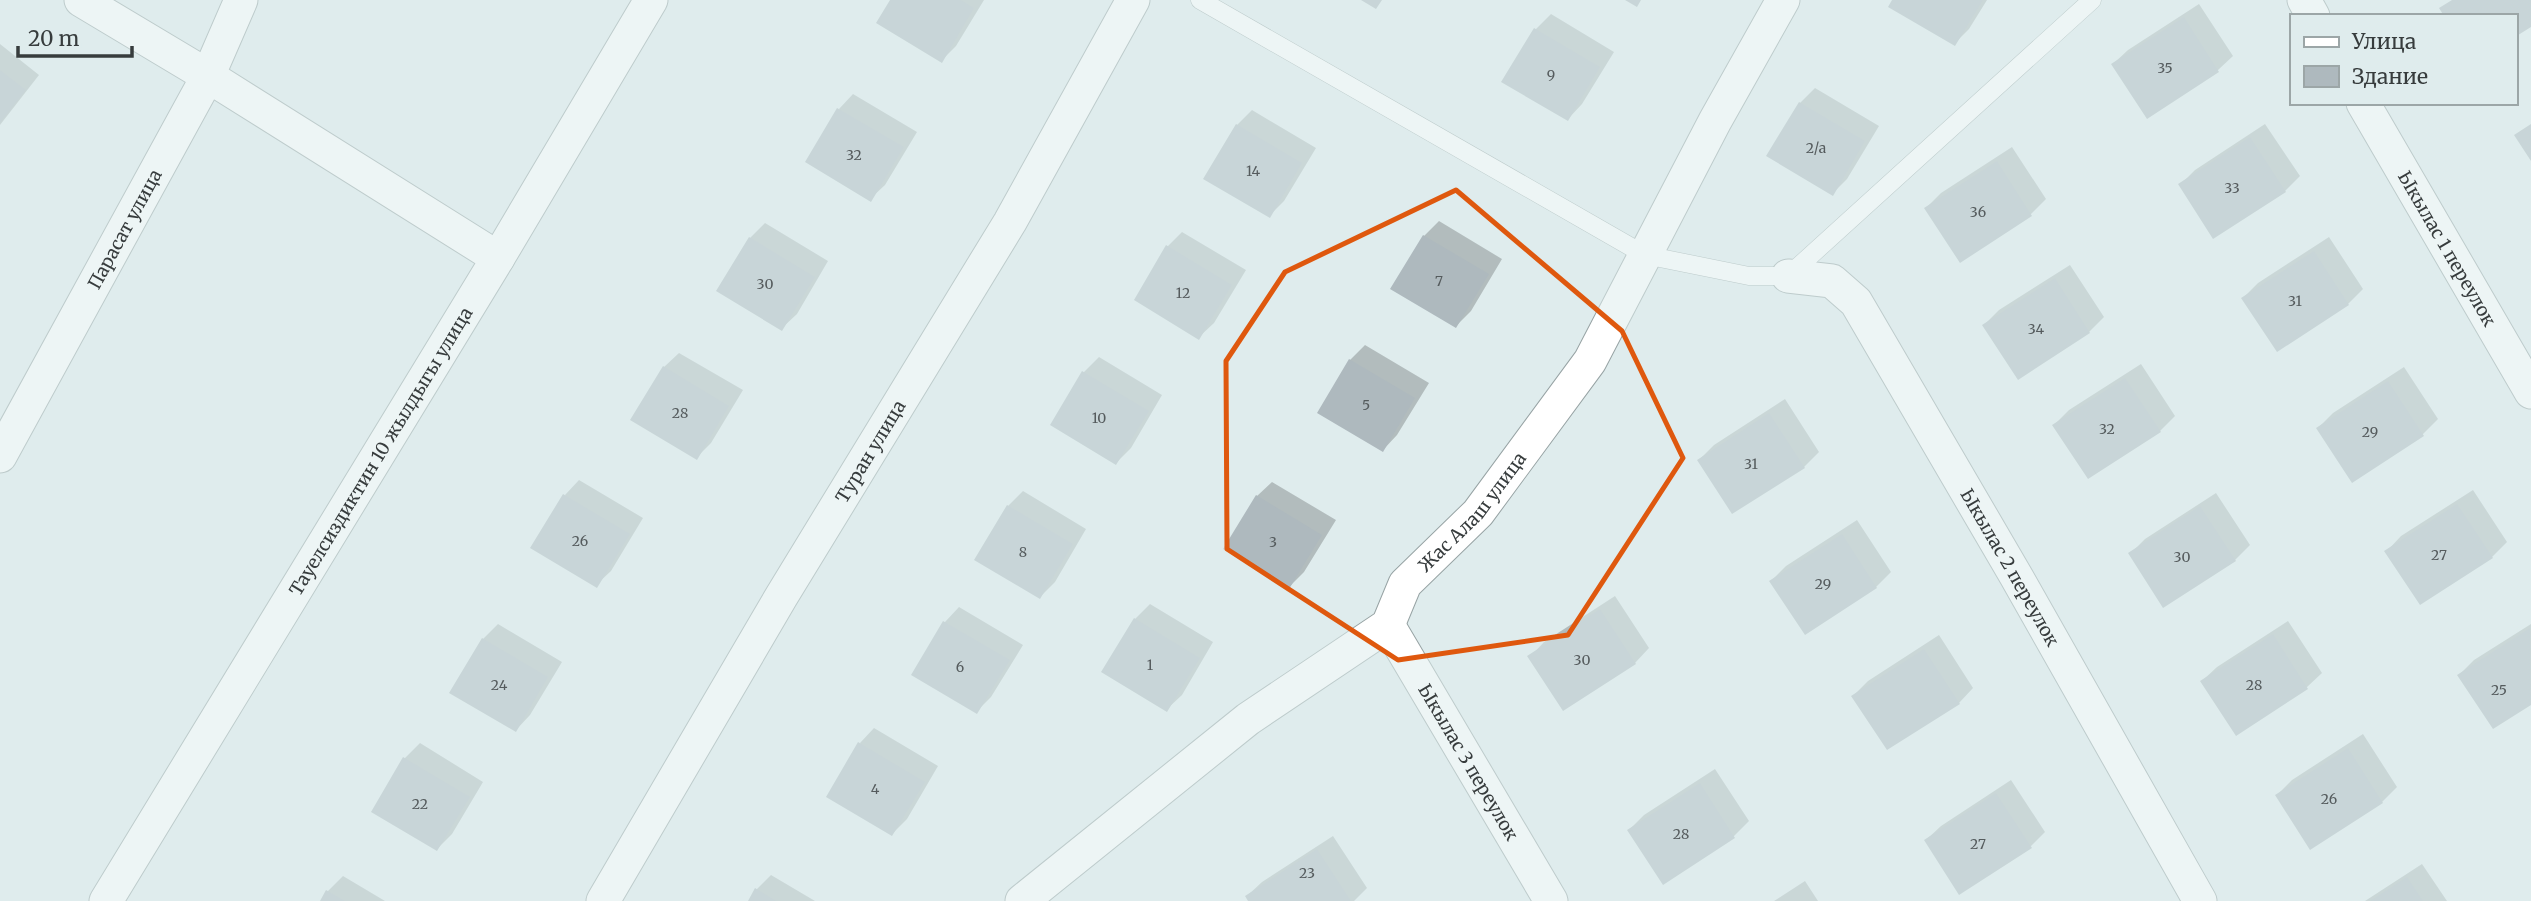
<svg xmlns="http://www.w3.org/2000/svg" width="2531" height="901" font-family="Merriweather,serif">
<rect width="100%" height="100%" fill="#dfeced"/>
<path fill="#0003" d="M 892,0 L 984,0 L 956,46 L 941,61 Z
M 1894,0 L 1987,0 L 1969,29 L 1954,44 Z
M 2199,4 L 2233,56 L 2218,70 L 2147,116 L 2113,64 L 2128,50 Z
M 1551,14 L 1614,52 L 1582,104 L 1568,119 L 1504,81 L 1536,29 Z
M 0,44 L 39,75 L 0,125 Z
M 1815,88 L 1879,126 L 1847,179 L 1832,194 L 1769,155 L 1800,103 Z
M 853,94 L 917,132 L 885,185 L 870,199 L 839,109 Z
M 1252,110 L 1316,148 L 1284,201 L 1269,216 L 1237,125 Z
M 2265,124 L 2300,176 L 2285,191 L 2180,185 L 2195,170 Z
M 2012,147 L 2046,199 L 2031,214 L 1960,260 L 1926,208 L 1941,193 Z
M 1439,221 L 1502,259 L 1471,311 L 1456,326 L 1392,288 L 1424,236 Z
M 765,223 L 828,261 L 797,314 L 782,328 L 750,238 Z
M 1182,232 L 1246,270 L 1214,323 L 1199,337 L 1167,247 Z
M 2329,237 L 2363,289 L 2348,304 L 2278,350 L 2243,298 L 2258,283 Z
M 2070,265 L 2104,317 L 2089,332 L 1984,325 L 1999,310 Z
M 1365,345 L 1429,383 L 1397,435 L 1383,450 L 1319,412 L 1350,360 Z
M 679,353 L 743,390 L 711,443 L 696,458 L 664,367 Z
M 1099,357 L 1162,395 L 1131,448 L 1116,463 L 1052,425 L 1084,372 Z
M 2141,364 L 2175,416 L 2160,431 L 2054,425 L 2069,410 Z
M 2404,367 L 2438,419 L 2423,434 L 2352,480 L 2318,428 L 2333,413 Z
M 1785,399 L 1819,452 L 1804,467 L 1699,460 L 1714,445 Z
M 579,480 L 643,518 L 611,571 L 596,585 L 565,495 Z
M 1272,482 L 1336,520 L 1304,572 L 1289,587 L 1257,496 Z
M 2473,490 L 2507,542 L 2492,557 L 2387,551 L 2401,536 Z
M 1023,491 L 1086,529 L 1055,582 L 1040,597 L 1008,506 Z
M 2216,493 L 2250,545 L 2235,560 L 2130,554 L 2145,539 Z
M 1857,520 L 1891,572 L 1876,587 L 1771,581 L 1786,566 Z
M 1615,596 L 1649,648 L 1635,663 L 1530,657 L 1544,642 Z
M 1150,604 L 1213,642 L 1182,695 L 1167,709 L 1135,619 Z
M 959,607 L 1023,645 L 991,697 L 976,712 L 913,674 L 945,622 Z
M 2288,621 L 2322,673 L 2307,687 L 2236,733 L 2202,681 L 2217,667 Z
M 498,624 L 562,662 L 530,715 L 516,730 L 483,639 Z
M 2531,624 L 2531,703 L 2493,727 L 2459,675 L 2474,660 Z
M 1939,635 L 1973,688 L 1959,703 L 1853,696 L 1868,681 Z
M 874,728 L 938,766 L 907,819 L 892,834 L 860,743 Z
M 2363,734 L 2397,787 L 2382,802 L 2277,795 L 2292,780 Z
M 420,743 L 483,782 L 452,834 L 437,849 L 373,811 L 405,758 Z
M 1715,769 L 1749,821 L 1734,836 L 1663,882 L 1629,830 L 1644,815 Z
M 2011,780 L 2045,832 L 2031,846 L 1926,840 L 1941,826 Z
M 1333,836 L 1367,888 L 1354,901 L 1250,901 L 1247,896 L 1262,882 Z
M 2422,864 L 2447,901 L 2365,901 Z
M 771,875 L 815,901 L 750,901 L 756,890 Z
M 343,876 L 385,901 L 322,901 L 328,891 Z
M 1805,881 L 1818,901 L 1774,901 Z"/>
<path fill="#aeb9be" d="M 890,0 L 961,0 L 974,8 L 942,63 L 876,23 Z
M 1361,0 L 1382,0 L 1376,9 Z
M 1625,0 L 1641,0 L 1637,7 Z
M 1892,0 L 1983,0 L 1955,46 L 1888,7 Z
M 2452,0 L 2531,0 L 2531,27 L 2515,37 L 2515,16 L 2444,16 L 2439,8 Z
M 2184,17 L 2219,72 L 2147,119 L 2111,64 Z
M 1534,28 L 1600,67 L 1568,121 L 1501,82 Z
M 0,70 L 26,90 L 0,123 Z
M 1799,102 L 1865,141 L 1833,196 L 1766,156 Z
M 837,108 L 904,147 L 871,202 L 805,162 Z
M 1236,124 L 1302,163 L 1270,218 L 1203,179 Z
M 2531,124 L 2531,161 L 2514,135 Z
M 2250,137 L 2286,192 L 2213,239 L 2178,184 Z
M 1997,161 L 2032,216 L 1960,263 L 1924,208 Z
M 1423,235 L 1489,274 L 1456,328 L 1390,289 Z
M 749,237 L 815,277 L 782,331 L 716,291 Z
M 1166,245 L 1232,285 L 1199,340 L 1134,300 Z
M 2314,251 L 2349,305 L 2277,352 L 2241,298 Z
M 2055,278 L 2090,333 L 2018,380 L 1982,325 Z
M 1349,359 L 1415,398 L 1383,452 L 1317,413 Z
M 663,366 L 729,406 L 697,460 L 630,420 Z
M 1082,371 L 1149,411 L 1116,465 L 1050,425 Z
M 2125,378 L 2161,432 L 2088,479 L 2052,425 Z
M 2388,381 L 2424,436 L 2352,483 L 2316,428 Z
M 1769,413 L 1805,468 L 1732,514 L 1697,460 Z
M 563,494 L 630,534 L 597,588 L 530,548 Z
M 1256,495 L 1322,535 L 1289,589 L 1223,549 Z
M 2457,504 L 2493,558 L 2420,605 L 2384,551 Z
M 1007,505 L 1073,544 L 1040,599 L 974,560 Z
M 2200,506 L 2236,561 L 2163,608 L 2128,553 Z
M 1842,534 L 1877,588 L 1805,635 L 1769,581 Z
M 1600,609 L 1636,664 L 1563,711 L 1527,656 Z
M 1134,618 L 1200,658 L 1167,712 L 1101,672 Z
M 943,621 L 1010,660 L 977,714 L 911,675 Z
M 2530,628 L 2531,705 L 2493,729 L 2457,675 Z
M 2273,634 L 2308,689 L 2236,736 L 2200,681 Z
M 482,638 L 548,677 L 516,732 L 449,693 Z
M 1924,649 L 1960,704 L 1887,750 L 1851,696 Z
M 858,742 L 925,782 L 892,836 L 826,797 Z
M 2348,748 L 2383,803 L 2310,850 L 2275,795 Z
M 403,757 L 470,797 L 437,851 L 371,812 Z
M 1700,783 L 1735,838 L 1663,885 L 1627,830 Z
M 1996,793 L 2032,848 L 1959,895 L 1924,840 Z
M 1317,849 L 1351,901 L 1248,901 L 1245,896 Z
M 2407,877 L 2423,901 L 2370,901 Z
M 755,888 L 776,901 L 748,901 Z
M 326,890 L 345,901 L 320,901 Z"/>
<g fill="none" stroke-linecap="round" stroke-linejoin="round">
<g stroke="#97a3a4" stroke-width="19">
<path id="lane" d="M 1200,0 L 1645,255 L 1749,276 L 1788,276 L 2092,0"/>
</g>
<g stroke="#97a3a4" stroke-width="35">
<g id="street">
<path d="M 81,0 L 208,76 L 498,258"/>
<path d="M 2304,0 L 2313,16"/>
<path id="s1" d="M 2363,103 L 2531,392"/>
<path id="s2" d="M 1788,276 L 1832,281 L 1856,302 L 2016,576 L 2200,901"/>
<path id="s3" d="M 0,456 L 208,76 L 241,0"/>
<path id="s4" d="M 1388,625 L 1551,901"/>
<path id="s5" d="M 106,901 L 498,258 L 651,0"/>
<path id="s6" d="M 603,901 L 781,597 L 1010,222 L 1133,0"/>
<path id="s7" d="M 1022,901 L 1248,719 L 1388,625 L 1405,584 L 1478,513 L 1590,361 L 1715,121 L 1783,0"/>
</g>
</g>
<use href="#lane" stroke="#fff" stroke-width="18"/>
<use href="#street" stroke="#fff" stroke-width="33"/>
</g>
<path d="M0 0H2531V901H0ZM 1456,190 L 1622,331 L 1683,458 L 1568,635 L 1398,660 L 1227,549 L 1226,361 L 1285,272 Z" fill="#dfeced" fill-opacity=".55" fill-rule="evenodd"/>
<path fill="none" stroke="#df580e" stroke-width="5" stroke-linejoin="round" d="M 1456,190 L 1622,331 L 1683,458 L 1568,635 L 1398,660 L 1227,549 L 1226,361 L 1285,272 Z"/>
<g text-anchor="middle" dominant-baseline="central" stroke-width="6" stroke-linejoin="round" paint-order="stroke">
<g font-size="14" fill="#555b5d">
<text x="2165" y="68">35</text>
<text x="1551" y="75">9</text>
<text x="1816" y="148">2/a</text>
<text x="854" y="155">32</text>
<text x="1253" y="171">14</text>
<text x="2232" y="188">33</text>
<text x="1978" y="212">36</text>
<text x="1439" y="281">7</text>
<text x="765" y="284">30</text>
<text x="1183" y="293">12</text>
<text x="2295" y="301">31</text>
<text x="2036" y="329">34</text>
<text x="1366" y="405">5</text>
<text x="680" y="413">28</text>
<text x="1099" y="418">10</text>
<text x="2107" y="429">32</text>
<text x="2370" y="432">29</text>
<text x="1751" y="464">31</text>
<text x="580" y="541">26</text>
<text x="1273" y="542">3</text>
<text x="1023" y="552">8</text>
<text x="2439" y="555">27</text>
<text x="2182" y="557">30</text>
<text x="1823" y="584">29</text>
<text x="1582" y="660">30</text>
<text x="1150" y="665">1</text>
<text x="960" y="667">6</text>
<text x="499" y="685">24</text>
<text x="2254" y="685">28</text>
<text x="2499" y="690">25</text>
<text x="875" y="789">4</text>
<text x="2329" y="799">26</text>
<text x="420" y="804">22</text>
<text x="1681" y="834">28</text>
<text x="1978" y="844">27</text>
<text x="1307" y="873">23</text>
</g>
<g font-size="18" fill="#373c3d" stroke="#dfeced">
<text stroke="none"><textPath href="#s3" startOffset="259">Парасат улица</textPath></text>
<text stroke="none"><textPath href="#s1" startOffset="168">Ыкылас 1 переулок</textPath></text>
<text stroke="none"><textPath href="#s5" startOffset="527">Тауелсиздиктин 10 жылдыгы улица</textPath></text>
<text stroke="none"><textPath href="#s6" startOffset="523">Туран улица</textPath></text>
<text stroke="none"><textPath href="#s7" startOffset="602">Жас Алаш улица</textPath></text>
<text stroke="none"><textPath href="#s2" startOffset="383">Ыкылас 2 переулок</textPath></text>
<text stroke="none"><textPath href="#s4" startOffset="159">Ыкылас 3 переулок</textPath></text>
</g>
</g>
<rect x="2290" y="14" width="228" height="91" fill="#dfeced" stroke="#9ca6a7" stroke-width="2"/>
<rect x="2304" y="37" width="35" height="10" fill="#ffffff" stroke="#9ca6a7" stroke-width="2"/>
<text x="2352" y="49" font-size="21" fill="#373c3d">Улица</text>
<rect x="2304" y="66" width="35" height="21" fill="#aeb9be" stroke="#9ca6a7" stroke-width="2"/>
<text x="2352" y="84" font-size="21" fill="#373c3d">Здание</text>
<path d="M18 46v10h114v-10" fill="none" stroke="#373c3d" stroke-width="3.5"/>
<text x="28" y="46" font-size="21" fill="#373c3d" stroke="#dfeced" stroke-width="5" paint-order="stroke">20 m</text>
</svg>
